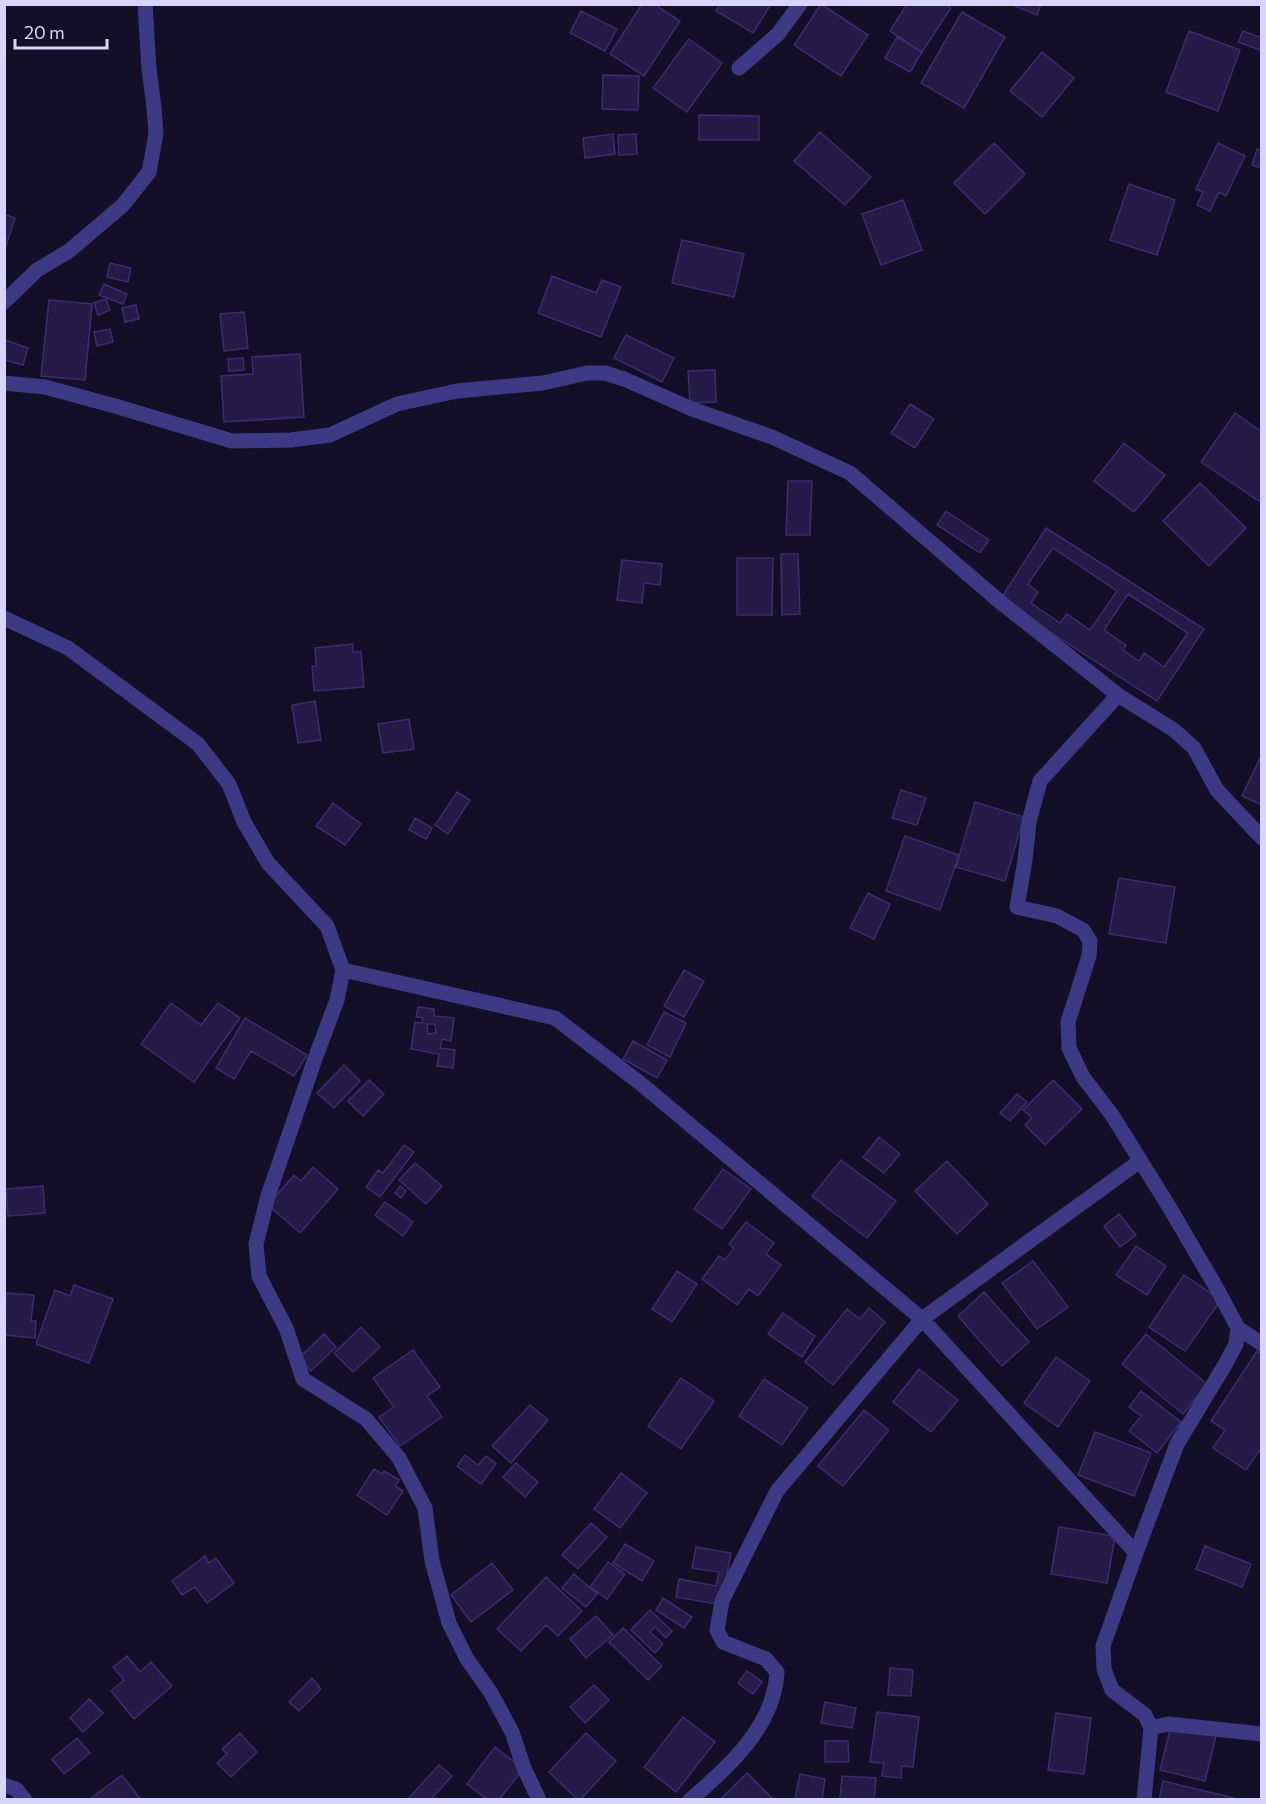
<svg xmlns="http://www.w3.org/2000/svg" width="1266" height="1804" font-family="Commissioner,sans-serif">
<rect width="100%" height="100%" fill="#130f26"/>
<path fill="#241b47" stroke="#3b2d73" stroke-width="1.5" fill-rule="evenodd" d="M 642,4 L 654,4 L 680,21 L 644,76 L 610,54 Z
M 720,4 L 771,4 L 753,33 L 716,11 Z
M 821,4 L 868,35 L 841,76 L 794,45 Z
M 907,4 L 945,4 L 951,8 L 922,52 L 890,31 Z
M 1010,4 L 1041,4 L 1037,15 Z
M 581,11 L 617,29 L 605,51 L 570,33 Z
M 962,12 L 1005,37 L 964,108 L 921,83 Z
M 1189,31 L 1240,50 L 1218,111 L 1166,92 Z
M 1243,31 L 1262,38 L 1260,50 L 1238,42 Z
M 897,37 L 922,52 L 910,72 L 885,58 Z
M 689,39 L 722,63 L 687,112 L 653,88 Z
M 1042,52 L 1074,78 L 1042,117 L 1010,91 Z
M 603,75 L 639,76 L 638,110 L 602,109 Z
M 699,115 L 759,116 L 759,140 L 699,140 Z
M 820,132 L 871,177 L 845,205 L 794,161 Z
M 613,134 L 615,154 L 585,158 L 583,138 Z
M 636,134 L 637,154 L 619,155 L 618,135 Z
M 994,143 L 1025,174 L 985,214 L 954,183 Z
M 1218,143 L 1245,156 L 1226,196 L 1219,192 L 1210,211 L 1197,205 L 1203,192 L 1196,189 Z
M 1257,149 L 1262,150 L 1262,168 L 1252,165 Z
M 1129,184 L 1175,200 L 1157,255 L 1110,240 Z
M 903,200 L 922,250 L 881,265 L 862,214 Z
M 4,214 L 15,218 L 5,249 L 4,249 Z
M 682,240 L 744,254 L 734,297 L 672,283 Z
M 110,263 L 131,268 L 128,282 L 107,277 Z
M 552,276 L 596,293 L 602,280 L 621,287 L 601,337 L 538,313 Z
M 104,284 L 127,294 L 123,304 L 99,295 Z
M 106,299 L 110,310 L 98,315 L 94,303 Z
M 49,300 L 92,304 L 85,380 L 41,376 Z
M 136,305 L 139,319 L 125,322 L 122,308 Z
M 244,312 L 248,348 L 224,351 L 220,314 Z
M 110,329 L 113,342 L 97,346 L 94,332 Z
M 626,335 L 674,358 L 662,382 L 614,358 Z
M 5,340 L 28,348 L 23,365 L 4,360 Z
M 300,354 L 304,417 L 224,422 L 221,376 L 253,374 L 252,357 Z
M 243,358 L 244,370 L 229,371 L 228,359 Z
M 715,370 L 716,402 L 690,403 L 688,371 Z
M 910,404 L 934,419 L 915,448 L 891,433 Z
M 1235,413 L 1262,432 L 1262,498 L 1259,501 L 1201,462 Z
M 1124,443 L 1165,475 L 1134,512 L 1094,481 Z
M 788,481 L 812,481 L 810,535 L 786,535 Z
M 1200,483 L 1246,528 L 1209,566 L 1163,521 Z
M 946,511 L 989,540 L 980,553 L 937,525 Z
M 1046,528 L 1204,629 L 1157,701 L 1000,600 ZM 1053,548 L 1117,591 L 1090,630 L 1067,614 L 1060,623 L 1031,603 L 1038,592 L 1028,584 ZM 1128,594 L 1188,633 L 1164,667 L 1144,653 L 1139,661 L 1123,650 L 1126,645 L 1104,630 Z
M 781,554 L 798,554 L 800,614 L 782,615 Z
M 737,558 L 773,558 L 772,615 L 737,615 Z
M 622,560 L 662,564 L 660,585 L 644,583 L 642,603 L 617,600 Z
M 353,644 L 353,652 L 361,652 L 364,687 L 314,691 L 312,666 L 316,666 L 315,648 Z
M 315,701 L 321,740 L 298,743 L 292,705 Z
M 409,719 L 414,749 L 383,753 L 378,724 Z
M 1262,754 L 1262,805 L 1242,796 Z
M 901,790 L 926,798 L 917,825 L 892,818 Z
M 457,792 L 470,800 L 448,834 L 435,825 Z
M 975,802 L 1024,817 L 1005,881 L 956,867 Z
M 333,803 L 361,824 L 345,845 L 316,826 Z
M 415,818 L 432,828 L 426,839 L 409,830 Z
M 905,836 L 959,855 L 940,910 L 886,891 Z
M 1119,878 L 1175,887 L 1166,943 L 1109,934 Z
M 868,893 L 890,904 L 874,939 L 850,928 Z
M 684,970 L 704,981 L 684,1017 L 664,1006 Z
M 171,1003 L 201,1025 L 218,1003 L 240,1018 L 194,1082 L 141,1044 Z
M 418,1007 L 434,1009 L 434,1016 L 454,1018 L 451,1041 L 442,1039 L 440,1048 L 455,1050 L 453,1068 L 437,1066 L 439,1054 L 411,1049 L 415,1022 L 422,1023 L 423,1018 L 416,1017 ZM 427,1024 L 435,1024 L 436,1033 L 428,1034 Z
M 664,1012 L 686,1023 L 670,1057 L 647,1045 Z
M 245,1018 L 307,1055 L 294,1076 L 251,1051 L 234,1079 L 216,1068 Z
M 633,1041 L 667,1060 L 657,1078 L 623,1059 Z
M 344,1065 L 360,1081 L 334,1108 L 317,1093 Z
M 369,1080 L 384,1094 L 363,1116 L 348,1101 Z
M 1053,1080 L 1082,1109 L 1045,1145 L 1025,1125 L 1032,1118 L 1023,1110 Z
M 1017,1094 L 1027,1102 L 1010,1121 L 1000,1113 Z
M 879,1137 L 900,1154 L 884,1173 L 863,1157 Z
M 404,1145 L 414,1152 L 380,1197 L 366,1187 L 378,1170 L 383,1173 Z
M 841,1160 L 896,1201 L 867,1238 L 812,1196 Z
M 947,1161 L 988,1204 L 957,1234 L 915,1191 Z
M 415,1163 L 442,1186 L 426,1204 L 399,1180 Z
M 313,1167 L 338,1189 L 300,1233 L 268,1205 L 294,1175 L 301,1181 Z
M 723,1169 L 751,1189 L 722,1229 L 694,1209 Z
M 43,1186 L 45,1213 L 8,1216 L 6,1189 Z
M 400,1186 L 406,1191 L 401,1198 L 395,1193 Z
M 385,1202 L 413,1222 L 403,1236 L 375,1215 Z
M 1119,1214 L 1136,1235 L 1120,1247 L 1104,1226 Z
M 746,1222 L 774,1243 L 766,1254 L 781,1265 L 758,1296 L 749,1289 L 737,1305 L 702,1279 L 719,1256 L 725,1260 L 734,1248 L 729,1244 Z
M 1136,1246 L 1166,1266 L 1147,1295 L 1116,1275 Z
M 1033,1261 L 1068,1307 L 1037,1329 L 1002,1283 Z
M 677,1271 L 697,1284 L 672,1322 L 652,1309 Z
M 1184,1275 L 1221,1300 L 1185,1351 L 1149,1327 Z
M 74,1285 L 113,1299 L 89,1363 L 36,1344 L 55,1290 L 70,1296 Z
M 984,1292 L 1029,1342 L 1002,1366 L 958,1316 Z
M 6,1293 L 34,1295 L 31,1321 L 36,1321 L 35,1338 L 4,1335 Z
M 869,1308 L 885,1322 L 833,1385 L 805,1362 L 847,1309 L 860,1319 Z
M 783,1313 L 815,1336 L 802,1357 L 768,1334 Z
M 361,1327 L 380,1347 L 353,1372 L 334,1353 Z
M 324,1334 L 336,1347 L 311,1371 L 299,1358 Z
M 1146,1334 L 1207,1384 L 1183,1414 L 1122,1364 Z
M 413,1350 L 440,1387 L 427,1396 L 442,1417 L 400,1446 L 379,1417 L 394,1407 L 373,1378 Z
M 1257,1351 L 1262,1354 L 1262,1453 L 1259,1451 L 1246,1470 L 1213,1448 L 1225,1430 L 1211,1421 Z
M 1056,1357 L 1090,1381 L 1058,1427 L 1024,1403 Z
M 919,1369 L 958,1400 L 931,1432 L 893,1402 Z
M 681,1378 L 714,1401 L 681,1449 L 648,1426 Z
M 764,1379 L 808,1408 L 782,1445 L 739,1416 Z
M 1141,1391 L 1181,1422 L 1157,1453 L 1129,1431 L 1141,1416 L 1129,1407 Z
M 530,1405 L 548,1420 L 511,1463 L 492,1446 Z
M 864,1410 L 889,1430 L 843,1486 L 818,1466 Z
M 1095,1432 L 1151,1453 L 1134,1496 L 1078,1475 Z
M 465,1455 L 478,1465 L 486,1456 L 496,1464 L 481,1484 L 457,1466 Z
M 516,1463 L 538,1482 L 525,1497 L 503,1477 Z
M 374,1469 L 382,1474 L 384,1471 L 399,1480 L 395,1486 L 403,1491 L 387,1515 L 357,1495 Z
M 621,1473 L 647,1493 L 620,1528 L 594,1509 Z
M 591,1523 L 607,1537 L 578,1569 L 562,1555 Z
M 1059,1527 L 1115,1536 L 1107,1583 L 1051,1574 Z
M 625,1544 L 654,1561 L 642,1581 L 613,1563 Z
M 1205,1546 L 1251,1564 L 1242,1587 L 1196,1569 Z
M 696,1547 L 731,1553 L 721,1605 L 676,1597 L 679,1579 L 716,1586 L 719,1572 L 692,1568 Z
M 205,1556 L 209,1563 L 216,1558 L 234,1583 L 207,1603 L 195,1587 L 182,1595 L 172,1581 Z
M 608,1562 L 625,1574 L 607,1599 L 590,1587 Z
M 492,1563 L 513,1590 L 471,1622 L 451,1595 Z
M 574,1574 L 597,1594 L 586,1607 L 562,1588 Z
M 546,1577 L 582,1611 L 558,1636 L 546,1625 L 521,1651 L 497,1629 Z
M 663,1598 L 692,1617 L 684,1628 L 656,1610 Z
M 650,1610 L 672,1631 L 666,1638 L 655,1627 L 650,1632 L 663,1644 L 655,1653 L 631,1630 Z
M 596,1616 L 613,1635 L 586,1658 L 570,1639 Z
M 623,1628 L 662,1666 L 648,1680 L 609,1642 Z
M 127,1656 L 140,1672 L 151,1662 L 172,1686 L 134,1719 L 111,1691 L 124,1680 L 113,1667 Z
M 890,1668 L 913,1670 L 911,1696 L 888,1695 Z
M 747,1671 L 762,1682 L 753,1694 L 738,1683 Z
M 312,1678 L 321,1689 L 299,1711 L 289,1702 Z
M 594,1685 L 609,1700 L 585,1723 L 570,1707 Z
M 89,1699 L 103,1713 L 83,1732 L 70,1718 Z
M 825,1702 L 856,1708 L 852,1728 L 821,1723 Z
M 877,1712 L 919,1717 L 913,1767 L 902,1766 L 901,1778 L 882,1776 L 884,1763 L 870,1762 Z
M 1056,1713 L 1091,1718 L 1084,1774 L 1048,1770 Z
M 683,1717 L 715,1742 L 676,1792 L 644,1767 Z
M 1171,1726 L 1216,1736 L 1205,1781 L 1160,1770 Z
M 240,1733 L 257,1752 L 231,1777 L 217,1763 L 227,1754 L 222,1749 Z
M 586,1733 L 616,1761 L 580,1800 L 578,1800 L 549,1772 Z
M 77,1738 L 90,1753 L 64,1774 L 52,1759 Z
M 825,1741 L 848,1741 L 849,1762 L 825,1762 Z
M 495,1747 L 523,1769 L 499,1800 L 488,1800 L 467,1784 Z
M 439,1765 L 452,1776 L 430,1800 L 407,1800 Z
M 747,1773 L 774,1800 L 720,1800 Z
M 800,1774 L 825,1779 L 822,1800 L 795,1799 Z
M 122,1775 L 141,1800 L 89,1800 Z
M 842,1776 L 876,1778 L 874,1800 L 840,1799 Z
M 1163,1781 L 1234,1798 L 1234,1800 L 1159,1800 Z"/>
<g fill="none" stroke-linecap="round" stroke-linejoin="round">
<path stroke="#3d3a85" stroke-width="15" d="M 739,68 L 778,34 L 800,4
M 4,302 L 37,270 L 69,251 L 123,205 L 149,172 L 156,134 L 154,107 L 149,69 L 145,4
M 4,383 L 45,387 L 115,406 L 232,441 L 291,440 L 330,435 L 397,404 L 457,391 L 543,383 L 587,373 L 605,373 L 624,379 L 692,409 L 772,437 L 850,473 L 999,601 L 1118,695 L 1174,730 L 1194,748 L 1217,790 L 1262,838
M 4,618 L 68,648 L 198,744 L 229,784 L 244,822 L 268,863 L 327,926 L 343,970 L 337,1000 L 316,1056 L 268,1196 L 256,1244 L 259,1276 L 286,1328 L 303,1379 L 366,1419 L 399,1458 L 425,1508 L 432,1561 L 449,1623 L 467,1659 L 491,1693 L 512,1732 L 524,1768 L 539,1800
M 1118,695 L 1040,781 L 1029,822 L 1025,860 L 1017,907 L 1057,916 L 1083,930 L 1090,941 L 1089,956 L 1068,1022 L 1069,1048 L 1083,1077 L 1112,1115 L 1168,1205 L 1216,1287 L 1238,1328 L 1236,1344 L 1226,1363 L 1177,1444 L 1136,1553 L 1103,1646 L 1104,1669 L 1112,1690 L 1145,1715 L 1151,1728 L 1144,1800
M 343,970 L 555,1018 L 640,1083 L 922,1319 L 1136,1553
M 1238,1328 L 1262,1344
M 1151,1728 L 1168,1724 L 1262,1734
M 4,1785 L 16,1789 L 25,1800
M 690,1800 C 729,1766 774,1727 777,1672 L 766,1659 L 723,1642 L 717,1630 L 722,1601 L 777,1491 L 922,1319 L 1140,1161"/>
</g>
<rect width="1266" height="1804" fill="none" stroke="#d9d4ff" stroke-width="12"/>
<path d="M15 39v9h92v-9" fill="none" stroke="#d9d4ff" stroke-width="3"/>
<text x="24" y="39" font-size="18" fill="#d9d4ff" stroke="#130f26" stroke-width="4.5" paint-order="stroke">20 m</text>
</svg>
